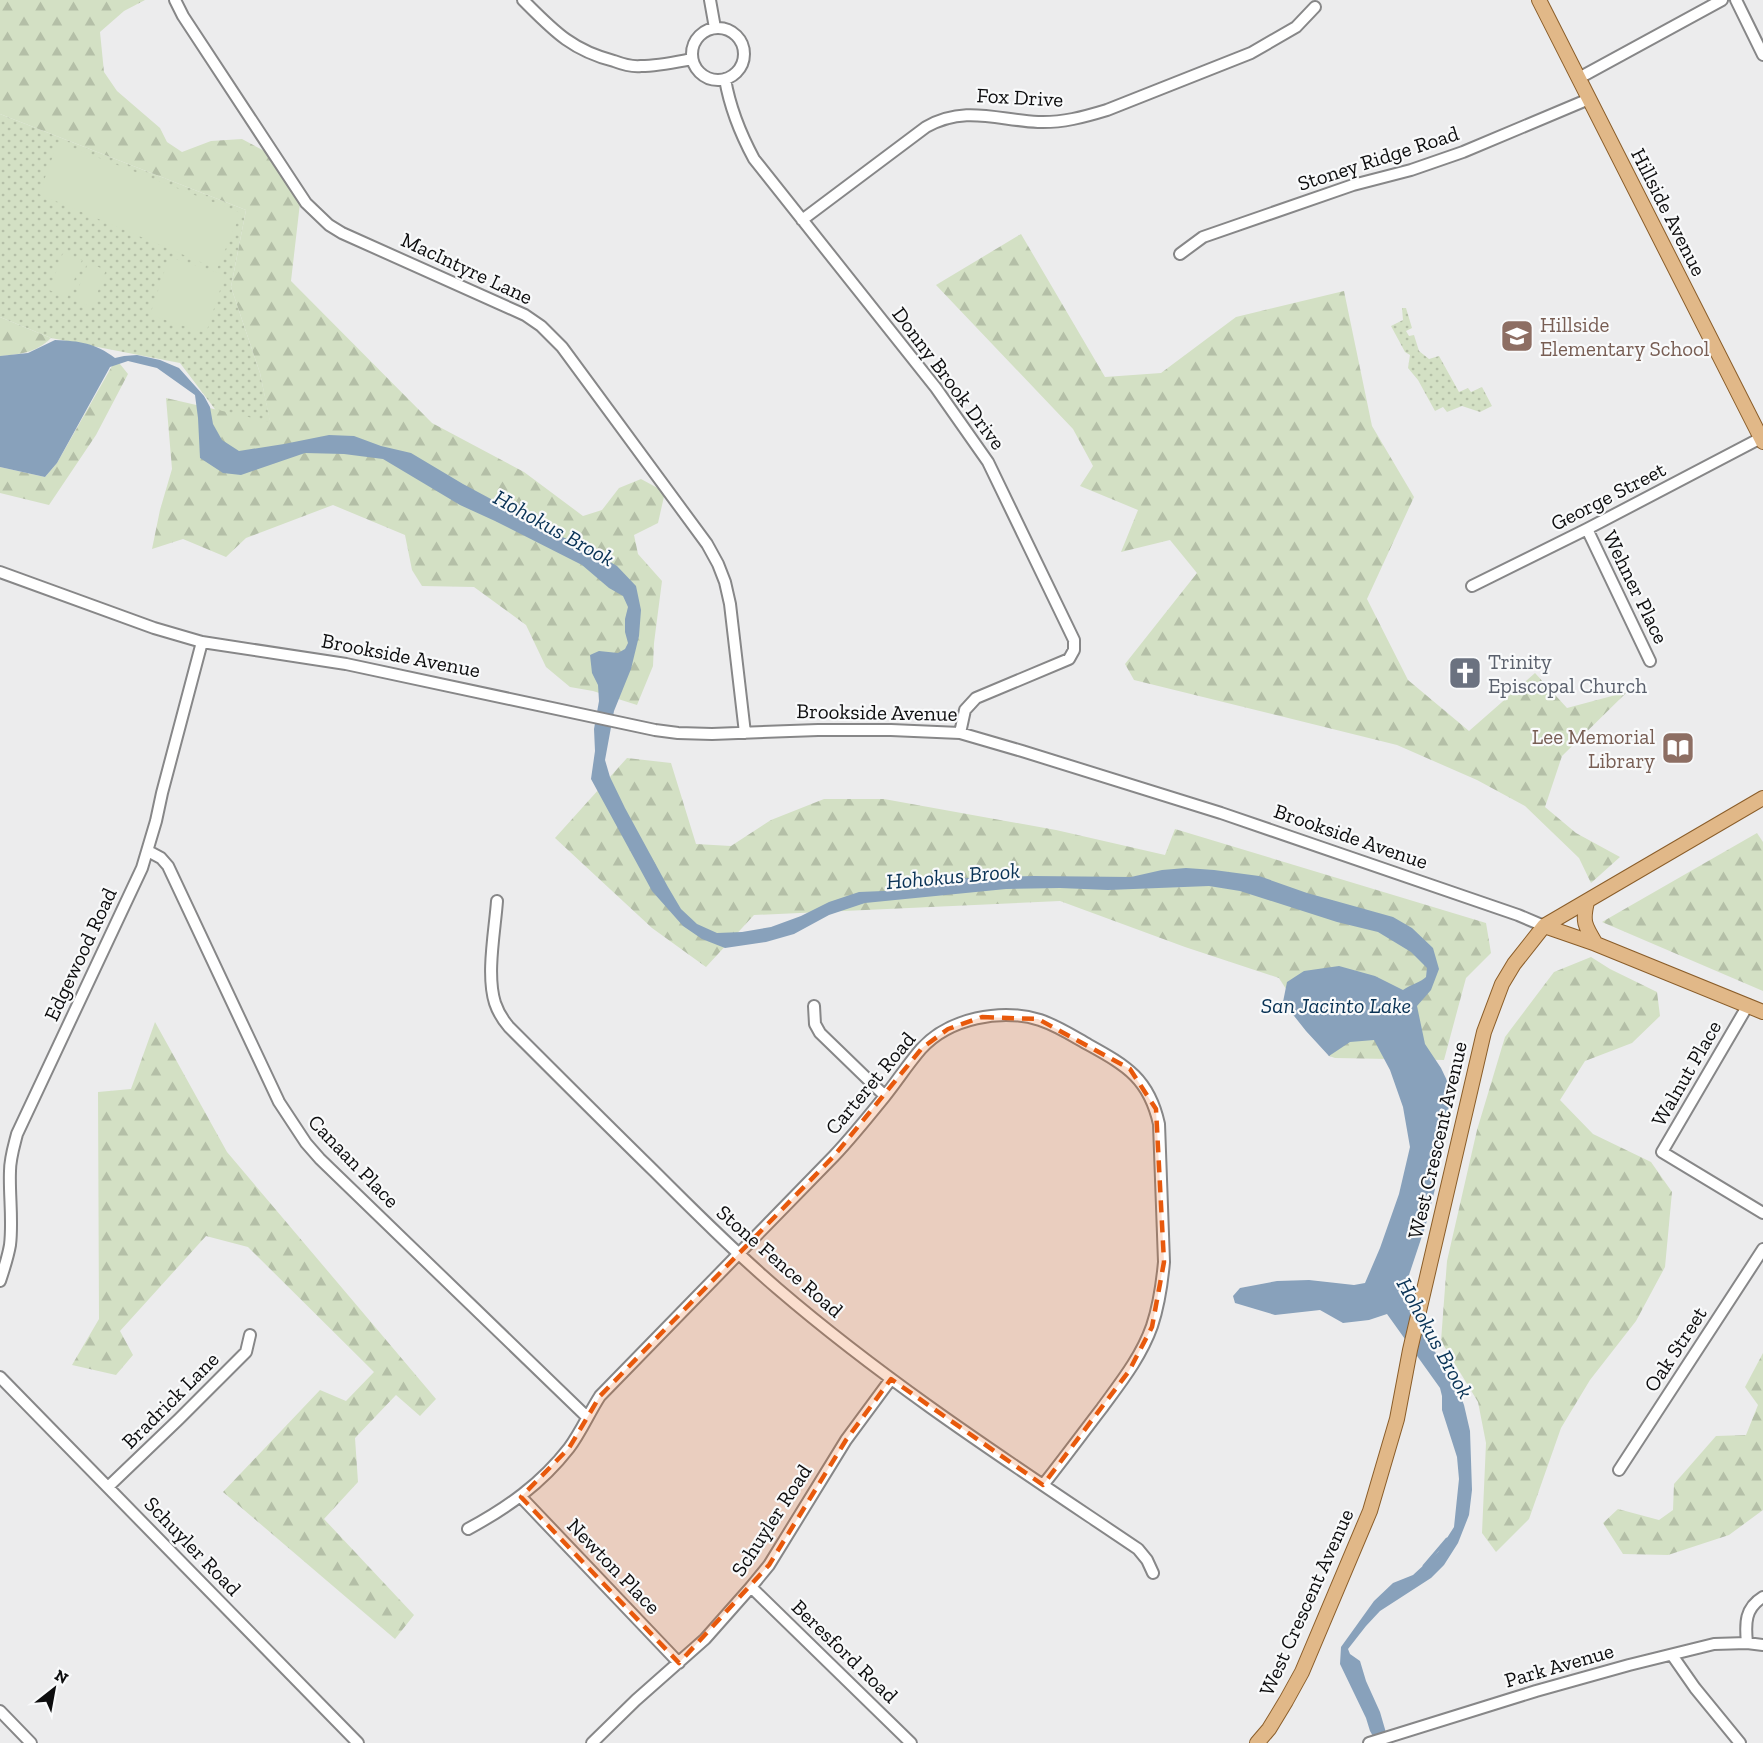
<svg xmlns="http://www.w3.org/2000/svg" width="1763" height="1743" font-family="'Zilla Slab',serif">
<defs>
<pattern id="green-dots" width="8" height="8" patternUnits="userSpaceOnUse" patternTransform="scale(1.5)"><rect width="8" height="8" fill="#d3e0c4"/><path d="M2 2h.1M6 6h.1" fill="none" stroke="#b4bfa7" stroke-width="1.8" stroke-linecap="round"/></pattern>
<pattern id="forest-firs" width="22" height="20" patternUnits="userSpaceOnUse" patternTransform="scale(1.5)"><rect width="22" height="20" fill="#d3e0c4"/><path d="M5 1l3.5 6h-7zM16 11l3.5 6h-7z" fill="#b4bfa7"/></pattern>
</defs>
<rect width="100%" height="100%" fill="#ececed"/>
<path fill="url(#green-dots)" d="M 0,114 L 246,210 L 231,287 L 260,373 L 271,425 L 230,429 L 180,363 L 51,338 L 0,317 Z
M 1402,308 L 1406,308 L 1412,328 L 1406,331 L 1409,336 L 1414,335 L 1419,351 L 1429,359 L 1439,356 L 1459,392 L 1468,388 L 1471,392 L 1482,387 L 1492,406 L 1480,412 L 1462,406 L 1447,412 L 1443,407 L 1435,411 L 1418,380 L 1408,368 L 1410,355 L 1405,352 L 1391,326 L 1403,320 Z"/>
<path fill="url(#forest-firs)" d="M 0,0 L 145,0 L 124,11 L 100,32 L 104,72 L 117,91 L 160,128 L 167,142 L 182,152 L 211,141 L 242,139 L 268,153 L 300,203 L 291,281 L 432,423 L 524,472 L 583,516 L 602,510 L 619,488 L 641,479 L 665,492 L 658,523 L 634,535 L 638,554 L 662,581 L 654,643 L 653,666 L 637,705 L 593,691 L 570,687 L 546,667 L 526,625 L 474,587 L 422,586 L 412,570 L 405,535 L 333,505 L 246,538 L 226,557 L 183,539 L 152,549 L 160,510 L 172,469 L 166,398 L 270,422 L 260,373 L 231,287 L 246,210 L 0,114 Z
M 1021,234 L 1105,377 L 1161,373 L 1236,317 L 1344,291 L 1372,426 L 1414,497 L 1367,599 L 1408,680 L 1469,731 L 1535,673 L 1567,708 L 1627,692 L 1562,756 L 1545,807 L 1576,833 L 1620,857 L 1591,883 L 1579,858 L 1525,806 L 1477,780 L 1397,745 L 1134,680 L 1125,664 L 1197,573 L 1170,540 L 1121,552 L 1138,510 L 1080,486 L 1093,466 L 1073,429 L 936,285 Z
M 0,317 L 51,338 C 36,353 20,354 0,356 Z
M 116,359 L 128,374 L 96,435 L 49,505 L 0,493 L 0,467 L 45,477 L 57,463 Z
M 627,758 L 671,763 L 696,844 L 731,846 L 771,820 L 824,799 L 884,799 L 1056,830 L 1165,855 L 1175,829 L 1486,923 L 1491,953 L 1466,978 L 1444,1060 L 1335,1058 L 1329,1056 L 1279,978 L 1185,947 L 1060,901 L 754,915 L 706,967 L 652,928 L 555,838 Z
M 1757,833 L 1763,842 L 1763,991 L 1602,922 Z
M 1591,957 L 1610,969 L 1657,992 L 1660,1016 L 1632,1043 L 1585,1061 L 1560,1100 L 1593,1134 L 1651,1162 L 1672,1192 L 1665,1267 L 1636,1321 L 1590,1380 L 1561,1428 L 1529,1519 L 1496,1552 L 1482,1533 L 1486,1443 L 1478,1402 L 1441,1341 L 1447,1261 L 1477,1130 L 1505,1037 L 1554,972 Z
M 155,1022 L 227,1152 L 436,1399 L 420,1416 L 396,1395 L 355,1438 L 358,1482 L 324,1519 L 414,1615 L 395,1639 L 223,1492 L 320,1390 L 346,1401 L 374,1372 L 248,1247 L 206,1236 L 120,1331 L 133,1355 L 116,1375 L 72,1365 L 99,1319 L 98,1092 L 131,1089 Z
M 1763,1353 L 1763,1510 L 1729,1535 L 1668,1555 L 1623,1554 L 1603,1523 L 1618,1509 L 1659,1520 L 1673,1510 L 1674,1484 L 1716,1436 L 1746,1435 L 1758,1405 L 1745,1387 Z"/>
<path fill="#d3e0c4" d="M 58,142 L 241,213 L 217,269 L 39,194 Z
M 63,253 L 82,260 L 67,298 L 49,290 Z
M 169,257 L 225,275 L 206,333 L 150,315 Z
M 88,263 L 106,270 L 92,307 L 74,300 Z"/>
<path fill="#88a1bb" d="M 55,340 C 80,341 95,343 115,358 L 124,356 L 137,355 L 160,360 L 179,368 L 204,396 L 210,407 L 213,424 L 222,440 L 239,451 L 284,444 L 329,435 L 354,436 L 381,446 L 411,453 L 463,484 L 552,532 L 590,550 L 617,566 L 636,586 L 641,610 L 639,636 L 631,669 L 614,711 L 605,760 L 610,777 L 625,808 L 668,887 L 681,909 L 697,924 L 717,933 L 742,932 L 771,927 L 801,916 L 829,902 L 859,892 L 908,890 L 965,878 L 1033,876 L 1131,877 L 1162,870 L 1186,868 L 1214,870 L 1259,876 L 1307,893 L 1393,917 L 1412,928 L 1433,948 L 1439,969 L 1431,990 L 1417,1006 L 1425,1044 L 1441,1068 L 1451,1089 L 1450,1105 L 1442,1131 L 1436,1160 L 1435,1189 L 1426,1224 L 1402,1296 L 1426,1339 L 1454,1379 L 1464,1405 L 1470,1431 L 1472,1490 L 1469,1515 L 1458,1543 L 1444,1565 L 1431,1578 L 1380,1611 L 1366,1626 L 1348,1649 L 1350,1654 L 1360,1661 L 1366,1681 L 1380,1712 L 1389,1743 L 1377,1743 L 1370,1731 L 1366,1718 L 1340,1664 L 1341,1647 L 1374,1601 L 1393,1583 L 1413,1575 L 1438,1552 L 1454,1527 L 1459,1479 L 1457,1457 L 1442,1410 L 1442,1396 L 1440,1388 L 1387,1314 L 1369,1320 L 1343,1323 L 1320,1310 L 1275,1315 L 1235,1303 L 1233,1296 L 1240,1288 L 1277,1281 L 1309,1280 L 1354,1285 L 1365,1283 L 1380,1248 L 1399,1194 L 1410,1147 L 1403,1107 L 1390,1070 L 1374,1040 L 1350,1042 L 1329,1056 L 1306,1031 L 1283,1002 L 1287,982 L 1304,971 L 1339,966 L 1375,976 L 1403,990 C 1410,985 1421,982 1426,977 L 1427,968 L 1411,952 L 1378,932 L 1337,922 L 1240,891 L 1209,886 L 1108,890 L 1060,888 L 1006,889 L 865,903 L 829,915 L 794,934 L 766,942 L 725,948 L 702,939 L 683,926 L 652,891 L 591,779 L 595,751 L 594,729 L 599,701 L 598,685 L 592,673 L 590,655 L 599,651 L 618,653 L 625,649 L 628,643 L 625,632 L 625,619 L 628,607 L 623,596 L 609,588 L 582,565 L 495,521 L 460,505 L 383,459 L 344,454 L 305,453 L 241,475 L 223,473 L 200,458 L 198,418 L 195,395 L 157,368 L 128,361 L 110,367 L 57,463 L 45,477 L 0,467 L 0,356 L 28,353 Z"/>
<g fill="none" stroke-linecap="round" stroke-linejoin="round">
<path stroke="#88a1bb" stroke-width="3" d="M 1424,1566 L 1447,1539"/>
<g stroke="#878788" stroke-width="14">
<path id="minor" d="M 175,0 L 183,16 L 306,203 L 329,225 L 342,233 L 525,315 L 541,326 L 562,347 L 707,544 L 718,564 L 725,582 L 730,604 L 745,733
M 523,0 C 553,30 571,50 614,61 C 622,64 632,67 641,66 C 658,66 676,62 692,59
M 710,0 L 715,28
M 1736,0 L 1763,55
M692 54a26 26 0 1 1 52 0a26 26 0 1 1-52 0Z
M 1579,78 L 1722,0
M 725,79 C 730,108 740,133 754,159 L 936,388 L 988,462 L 1074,640 L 1074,650 L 1069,659 L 976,698 L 965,710 L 960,733
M 802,220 L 926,127 C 965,105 997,120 1038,122 C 1062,123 1084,117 1107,110 L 1251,53 L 1296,27 L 1315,7
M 1180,254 L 1203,237 L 1353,185 L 1411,170 L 1463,152 L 1589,99
M 1587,529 L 1650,661
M 0,572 L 154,628 L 202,642 L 346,664 L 655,730 L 678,733 L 712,734 L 818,730 L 891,730 L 960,733 L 1022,751 L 1221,813 L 1518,915 L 1544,926
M 1472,586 L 1587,529 L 1761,438
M 148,851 L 161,858 L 168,866 L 279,1102 L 306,1143 L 320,1159 L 587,1417
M 497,901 C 495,930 486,975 495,1003 C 498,1012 503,1020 509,1027 C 557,1075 605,1123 654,1171 C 694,1211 735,1252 778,1289 C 891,1386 1015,1466 1138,1549 L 1147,1560 L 1153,1573
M 1748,1005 L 1662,1152 L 1763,1213
M 814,1006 L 815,1024 L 820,1033 L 885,1096
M 0,1281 C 4,1269 8,1257 10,1245 C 13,1220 9,1195 10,1171 C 10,1158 14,1146 17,1134 L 142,868 L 156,821 L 162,793 L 202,642
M 0,1377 L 358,1743
M 1619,1470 L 1763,1249
M 108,1487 L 179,1419 L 246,1352 L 250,1335
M 521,1497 L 679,1663
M 468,1529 C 507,1508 541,1484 569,1448 C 581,1432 589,1413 600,1396 L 834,1156 C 852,1137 868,1117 885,1096 C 897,1081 908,1064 921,1049 C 949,1018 1001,1008 1040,1020 C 1058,1026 1073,1036 1089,1045 C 1127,1066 1149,1079 1159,1124 L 1164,1262 C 1162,1284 1159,1305 1152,1326 C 1141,1357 1121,1382 1102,1408 C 1082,1434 1063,1460 1043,1485
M 751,1587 L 911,1743
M 1747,1643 C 1745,1623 1745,1608 1763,1597
M 1672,1655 L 1695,1688 L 1740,1743
M 0,1711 L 31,1743
M 592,1743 L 636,1700 L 705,1639 L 751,1587 L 769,1565 L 846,1440 L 891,1379
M 1369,1743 L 1536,1691 L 1629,1665 L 1714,1644 L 1747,1643 L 1763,1645"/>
</g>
<g stroke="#8a5d29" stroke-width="16">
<path id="major" d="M 1539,0 L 1763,442
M 1587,902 C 1582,922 1585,926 1596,944
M 1544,926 L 1596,944 L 1763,1012
M 1257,1743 L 1269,1729 L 1286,1701 L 1302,1672 L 1370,1511 L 1397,1419 L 1410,1350 L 1484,1032 L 1502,984 L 1514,964 L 1544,926 L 1763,798"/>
</g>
<use href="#minor" stroke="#fff" stroke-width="10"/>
<use href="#major" stroke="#e1b888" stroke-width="14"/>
</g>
<path fill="#e8590c" fill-opacity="0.2" stroke="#e8590c" stroke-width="4.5" stroke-dasharray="12 8" stroke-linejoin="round" d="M 982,1017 L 1038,1019 L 1130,1069 L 1156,1109 L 1164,1262 L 1152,1327 L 1129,1371 L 1043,1485 L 891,1379 L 846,1440 L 769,1565 L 679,1663 L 521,1497 L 569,1448 L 600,1396 L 834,1156 L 922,1048 L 948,1029 Z"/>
<defs>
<g id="school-square" transform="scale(1.725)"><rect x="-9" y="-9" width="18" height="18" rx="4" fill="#8d6e63" stroke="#f9fafb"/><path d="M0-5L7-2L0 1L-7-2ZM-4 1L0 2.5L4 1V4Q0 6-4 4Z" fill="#fff"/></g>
<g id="church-square" transform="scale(1.725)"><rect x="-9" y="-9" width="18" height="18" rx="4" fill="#6b7280" stroke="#f9fafb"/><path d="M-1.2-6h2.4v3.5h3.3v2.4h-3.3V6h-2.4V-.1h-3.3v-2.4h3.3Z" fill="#fff"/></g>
<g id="library-square" transform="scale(1.725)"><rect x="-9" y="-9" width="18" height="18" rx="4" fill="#8d6e63" stroke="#f9fafb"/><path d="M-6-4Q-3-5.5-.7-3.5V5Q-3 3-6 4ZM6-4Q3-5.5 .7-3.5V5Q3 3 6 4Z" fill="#fff"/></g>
</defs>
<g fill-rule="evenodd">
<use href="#school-square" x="1517" y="336"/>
<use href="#church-square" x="1465" y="673"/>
<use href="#library-square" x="1678" y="748"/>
</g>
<g text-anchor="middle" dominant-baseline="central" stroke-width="4.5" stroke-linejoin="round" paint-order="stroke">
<g font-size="21" fill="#0d0d0e" stroke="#f9fafb">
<text transform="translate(1020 97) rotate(3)">Fox Drive</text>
<text transform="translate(1378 158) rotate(-18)">Stoney Ridge Road</text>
<text transform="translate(1669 212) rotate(63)">Hillside Avenue</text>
<text transform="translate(467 268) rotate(25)">MacIntyre Lane</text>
<text transform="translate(949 378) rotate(53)">Donny Brook Drive</text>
<text transform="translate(1608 496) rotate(-27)">George Street</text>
<text transform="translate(1636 587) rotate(64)">Wehner Place</text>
<text transform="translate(401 655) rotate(11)">Brookside Avenue</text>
<text transform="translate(877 712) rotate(1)">Brookside Avenue</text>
<text transform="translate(1351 836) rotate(19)">Brookside Avenue</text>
<text transform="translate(80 954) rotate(-65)">Edgewood Road</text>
<text transform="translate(1686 1073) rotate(-60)">Walnut Place</text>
<text transform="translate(870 1083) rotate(-50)">Carteret Road</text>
<text transform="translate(1437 1140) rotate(-77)">West Crescent Avenue</text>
<text transform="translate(354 1161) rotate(46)">Canaan Place</text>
<text transform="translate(780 1261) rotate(41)">Stone Fence Road</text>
<text transform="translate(1675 1349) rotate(-57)">Oak Street</text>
<text transform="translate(170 1400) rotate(-45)">Bradrick Lane</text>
<text transform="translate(771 1520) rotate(-57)">Schuyler Road</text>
<text transform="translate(193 1546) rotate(46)">Schuyler Road</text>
<text transform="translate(614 1566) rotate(46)">Newton Place</text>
<text transform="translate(1306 1602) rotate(-66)">West Crescent Avenue</text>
<text transform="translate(845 1651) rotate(44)">Beresford Road</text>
<text transform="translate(1559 1665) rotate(-16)">Park Avenue</text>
</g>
<g font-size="21" fill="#785e54" stroke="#f9fafb" text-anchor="start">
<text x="1540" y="324">Hillside<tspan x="1540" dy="24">Elementary School</tspan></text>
<text x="1655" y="736" text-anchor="end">Lee Memorial<tspan x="1655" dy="24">Library</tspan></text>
</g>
<g font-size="21" fill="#5b616d" stroke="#f9fafb" text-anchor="start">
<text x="1488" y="661">Trinity<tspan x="1488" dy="24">Episcopal Church</tspan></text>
</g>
<g font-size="22" font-style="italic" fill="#083255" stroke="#f9fafb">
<text transform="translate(554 528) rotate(29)">Hohokus Brook</text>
<text transform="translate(953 876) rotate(-5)">Hohokus Brook</text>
<text x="1336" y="1005">San Jacinto Lake</text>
<text transform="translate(1435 1338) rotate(61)">Hohokus Brook</text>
</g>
</g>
<g transform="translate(54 1689) rotate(31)" stroke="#f9fafb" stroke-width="4.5" paint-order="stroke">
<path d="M0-4.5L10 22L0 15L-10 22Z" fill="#0d0d0e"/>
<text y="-9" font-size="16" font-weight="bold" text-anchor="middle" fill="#0d0d0e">N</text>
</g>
</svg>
